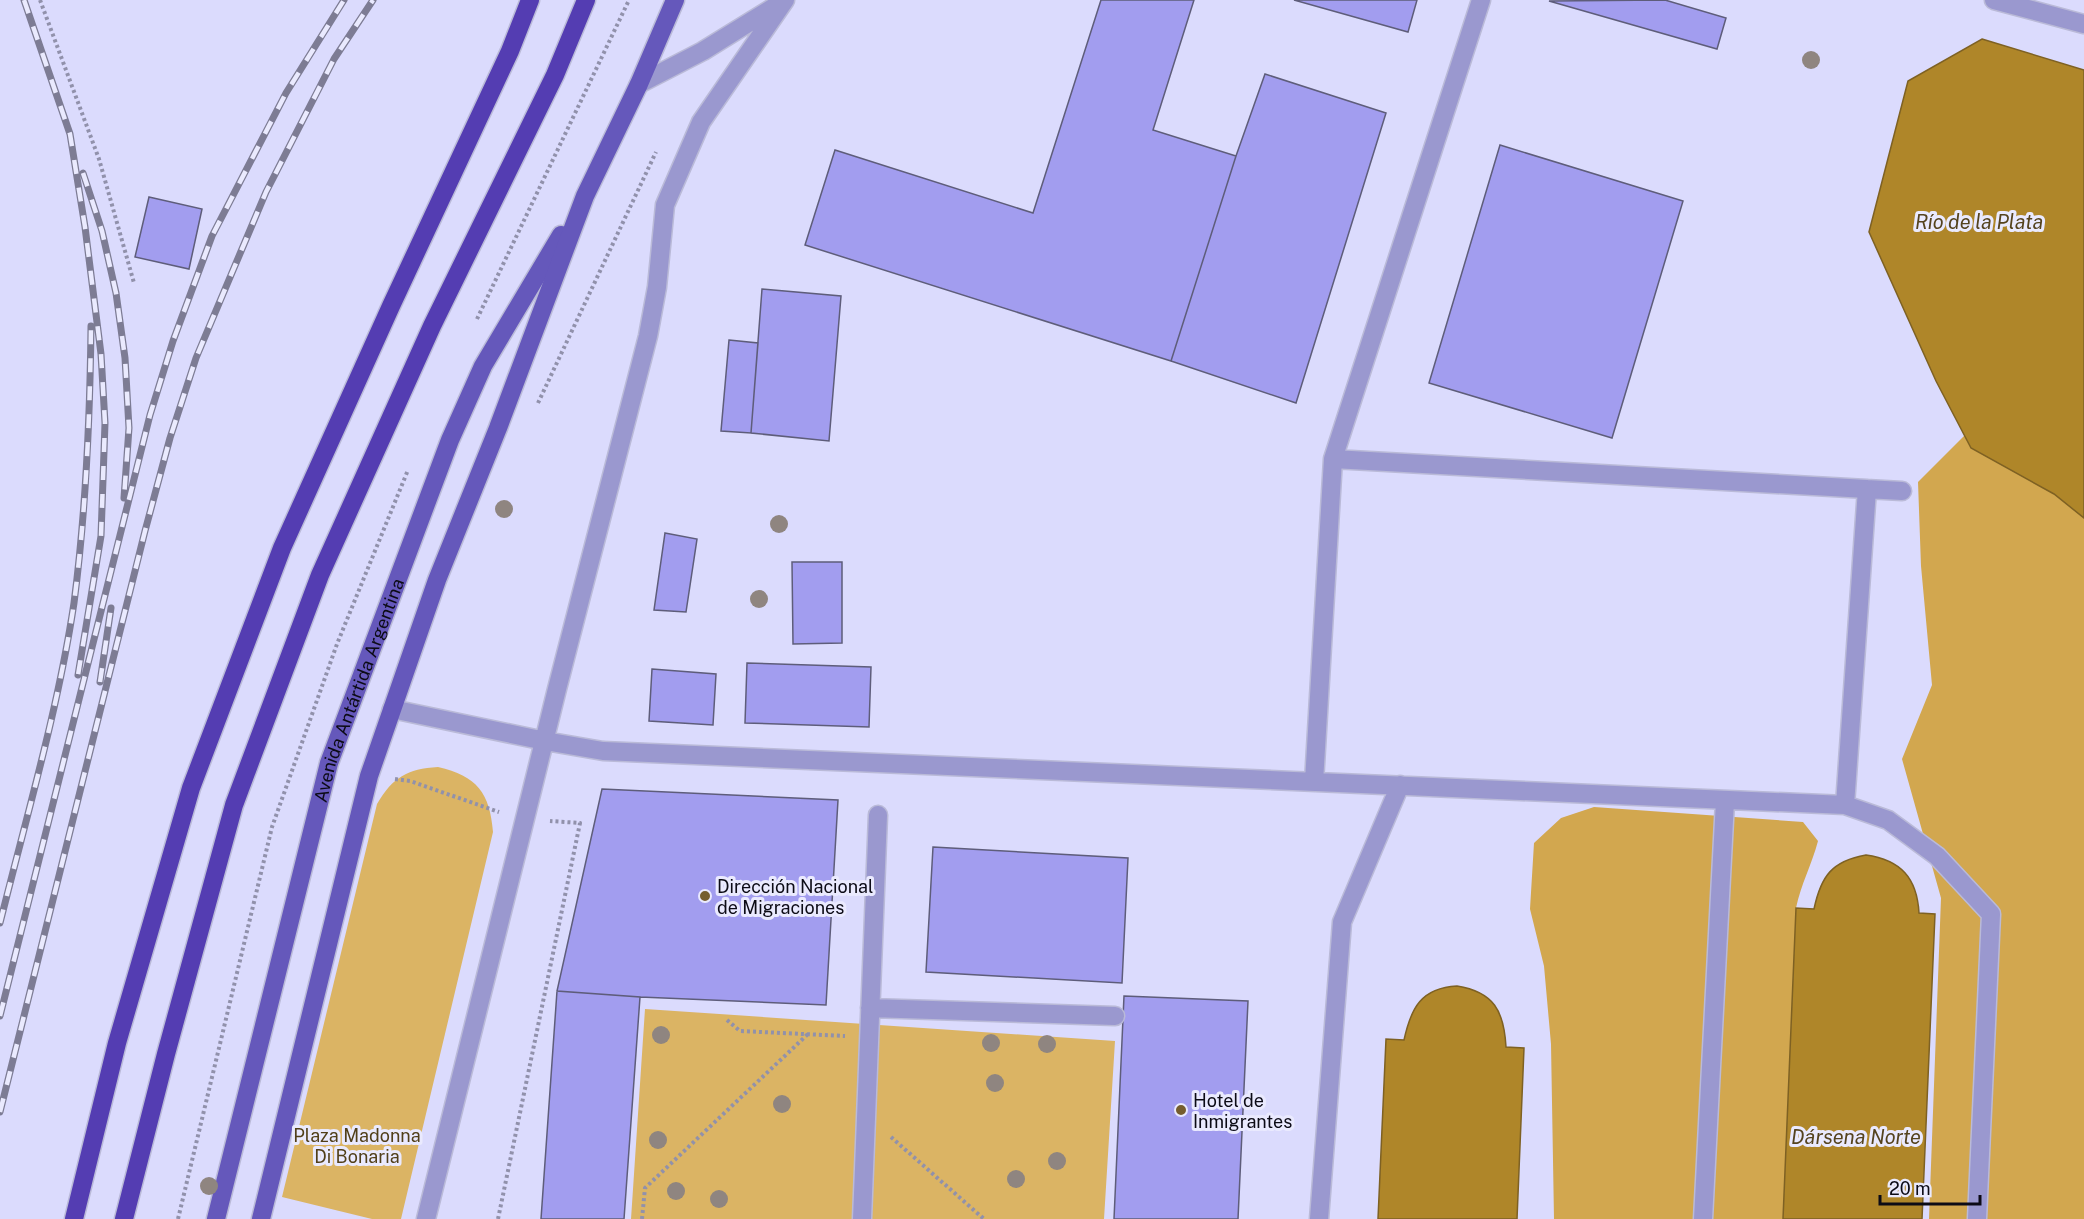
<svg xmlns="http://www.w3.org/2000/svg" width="2084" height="1219" font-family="'Public Sans',sans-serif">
<rect width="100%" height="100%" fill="#dbdbfd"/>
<path fill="#dbb464" d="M 438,767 C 477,776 490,793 493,832 L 401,1219 L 372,1219 L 282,1197 L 377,804 C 393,777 407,769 438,767 Z
M 645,1009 L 1115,1041 L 1104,1219 L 631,1219 Z"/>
<path fill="#d2a74f" d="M 1965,435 L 2084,512 L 2084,1219 L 1929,1219 L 1941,898 L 1902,759 L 1932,685 L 1921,566 L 1918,482 Z
M 1594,807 L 1803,822 L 1818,841 C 1812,864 1801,884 1796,908 L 1783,1219 L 1554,1219 L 1551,1044 L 1544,966 L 1530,909 L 1534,843 L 1561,818 Z"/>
<path fill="#af8629" stroke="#7e6123" stroke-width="1.5" d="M 1982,39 L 2084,70 L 2084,518 L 2054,494 L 1971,448 L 1936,381 L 1869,232 L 1908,81 Z
M 1866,855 C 1901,860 1917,878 1919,913 L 1935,914 L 1922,1219 L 1783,1219 L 1796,908 L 1814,909 C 1821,876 1832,861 1866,855 Z
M 1457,986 C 1494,992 1504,1011 1506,1047 L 1524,1048 L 1517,1219 L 1378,1219 L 1386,1039 L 1404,1040 C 1411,1008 1421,988 1457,986 Z"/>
<path fill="#a29def" stroke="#5e5d7a" stroke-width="1.5" d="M 1101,0 L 1194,0 L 1153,130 L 1236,156 L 1171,361 L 805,245 L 835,150 L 1033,213 Z
M 1294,0 L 1417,0 L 1408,32 Z
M 1665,0 L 1726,18 L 1717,49 L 1549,1 Z
M 1265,74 L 1386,113 L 1296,403 L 1171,361 L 1236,156 Z
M 1500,145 L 1683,201 L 1612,438 L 1429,383 Z
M 149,197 L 202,209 L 189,269 L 135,257 Z
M 762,289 L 841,296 L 829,441 L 751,433 Z
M 729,340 L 758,343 L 751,433 L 721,431 Z
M 665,533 L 697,539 L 686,612 L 654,610 Z
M 792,562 L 842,562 L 842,643 L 793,644 Z
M 747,663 L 871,667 L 869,727 L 745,723 Z
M 652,669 L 716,674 L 713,725 L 649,721 Z
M 602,789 L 838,800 L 826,1005 L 640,997 L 557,991 Z
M 933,847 L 1128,858 L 1122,983 L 926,972 Z
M 557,991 L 640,997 L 624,1219 L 541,1219 Z
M 1124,996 L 1248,1001 L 1238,1219 L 1114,1219 Z"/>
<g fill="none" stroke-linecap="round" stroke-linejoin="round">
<g stroke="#babad8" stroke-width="21">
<path id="minor" d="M 1994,0 L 2084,24
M 639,84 L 703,51 L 779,4
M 1333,459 L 1902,491
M 392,709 L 545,741 L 603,751 L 1845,805 L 1888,820 L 1937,856 L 1991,914 L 1977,1219
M 1314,782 L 1333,459 L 1481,0
M 1845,805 L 1867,489
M 870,1008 L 1115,1016
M 426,1219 L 557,689 L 648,336 L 657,287 L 665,205 L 701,122 L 785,0
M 862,1219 L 878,815
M 1319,1219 L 1342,922 L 1400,785
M 1703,1219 L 1725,801"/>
</g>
<g stroke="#babad8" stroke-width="21">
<g id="major">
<path id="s1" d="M 216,1219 L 329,763 L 450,440 L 483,366 L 561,235"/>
<path d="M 261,1219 L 369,776 L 437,580 L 498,428 L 585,196 L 639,84 L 675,0"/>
</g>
</g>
<g stroke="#babad8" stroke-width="21">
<path id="highway" d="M 74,1219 L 117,1043 L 191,788 L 282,548 L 391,306 L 510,51 L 530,0
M 124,1219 L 166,1054 L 234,805 L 320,575 L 432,326 L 555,75 L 586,0"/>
</g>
<path stroke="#9191ab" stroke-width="4" stroke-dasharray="3 3" stroke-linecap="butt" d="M 40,0 L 99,159 L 134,283
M 477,319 L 629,0
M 538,403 L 656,152
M 395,779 L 410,781 L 499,812
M 727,1020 L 740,1031 L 845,1036
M 891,1137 L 984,1219
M 178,1219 L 272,827 L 337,644 L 408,470
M 498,1219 L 580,823 L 550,821
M 642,1219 L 645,1188 L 808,1034"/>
<use href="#minor" stroke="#9a98cf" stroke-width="18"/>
<use href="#major" stroke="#6558bb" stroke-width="18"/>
<use href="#highway" stroke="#543db2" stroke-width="18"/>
<g stroke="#7d7c94" stroke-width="7">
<path id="rail" d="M 24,0 L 70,134 L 85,227 L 101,354 L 105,423 L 101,536 L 78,675
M 83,173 L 102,231 L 116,293 L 125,358 L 129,428 L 124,498
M 100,682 L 111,608
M 0,923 C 26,818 58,710 74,603 C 86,511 90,418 91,326
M 0,1016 L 150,415 L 173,341 L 212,236 L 286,93 L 344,0
M 0,1112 L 145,531 L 170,438 L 196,358 L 266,192 L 334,59 L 373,0"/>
</g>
<use href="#rail" stroke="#eaeafe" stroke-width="4.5" stroke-dasharray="14" stroke-linecap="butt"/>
</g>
<g fill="#8f8580">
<circle cx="1811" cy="60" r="9"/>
<circle cx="504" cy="509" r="9"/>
<circle cx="779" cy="524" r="9"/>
<circle cx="759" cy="599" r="9"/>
<circle cx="661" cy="1035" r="9"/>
<circle cx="991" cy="1043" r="9"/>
<circle cx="1047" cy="1044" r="9"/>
<circle cx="995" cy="1083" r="9"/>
<circle cx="782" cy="1104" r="9"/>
<circle cx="658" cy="1140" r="9"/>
<circle cx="1057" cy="1161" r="9"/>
<circle cx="1016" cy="1179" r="9"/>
<circle cx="209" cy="1186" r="9"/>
<circle cx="676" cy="1191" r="9"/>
<circle cx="719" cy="1199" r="9"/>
</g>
<g fill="#755d2e" stroke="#eaeafe" stroke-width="2">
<circle cx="705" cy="896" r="6"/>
<circle cx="1181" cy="1110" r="6"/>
</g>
<g text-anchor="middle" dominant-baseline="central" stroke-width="6" stroke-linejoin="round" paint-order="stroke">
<g font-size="18" fill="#0c0b16" stroke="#eaeafe">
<text stroke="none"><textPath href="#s1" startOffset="548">Avenida Antártida Argentina</textPath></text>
</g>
<g font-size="18" fill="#0c0b16" stroke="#eaeafe" text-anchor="start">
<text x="717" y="886">Dirección Nacional<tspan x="717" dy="21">de Migraciones</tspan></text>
<text x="1193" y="1100">Hotel de<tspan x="1193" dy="21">Inmigrantes</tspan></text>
</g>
<g font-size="18" fill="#513f19" stroke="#eaeafe">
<text x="357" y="1135">Plaza Madonna<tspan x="357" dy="21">Di Bonaria</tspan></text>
</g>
<g font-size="20" font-style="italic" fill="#55431e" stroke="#eaeafe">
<text x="1979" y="222">Río de la Plata</text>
<text x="1856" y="1137">Dársena Norte</text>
</g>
</g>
<path d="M1880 1195v9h100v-9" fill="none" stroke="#0c0b16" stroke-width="3"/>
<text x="1889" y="1195" font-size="18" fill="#0c0b16" stroke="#eaeafe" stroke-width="4.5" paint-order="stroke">20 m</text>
</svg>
